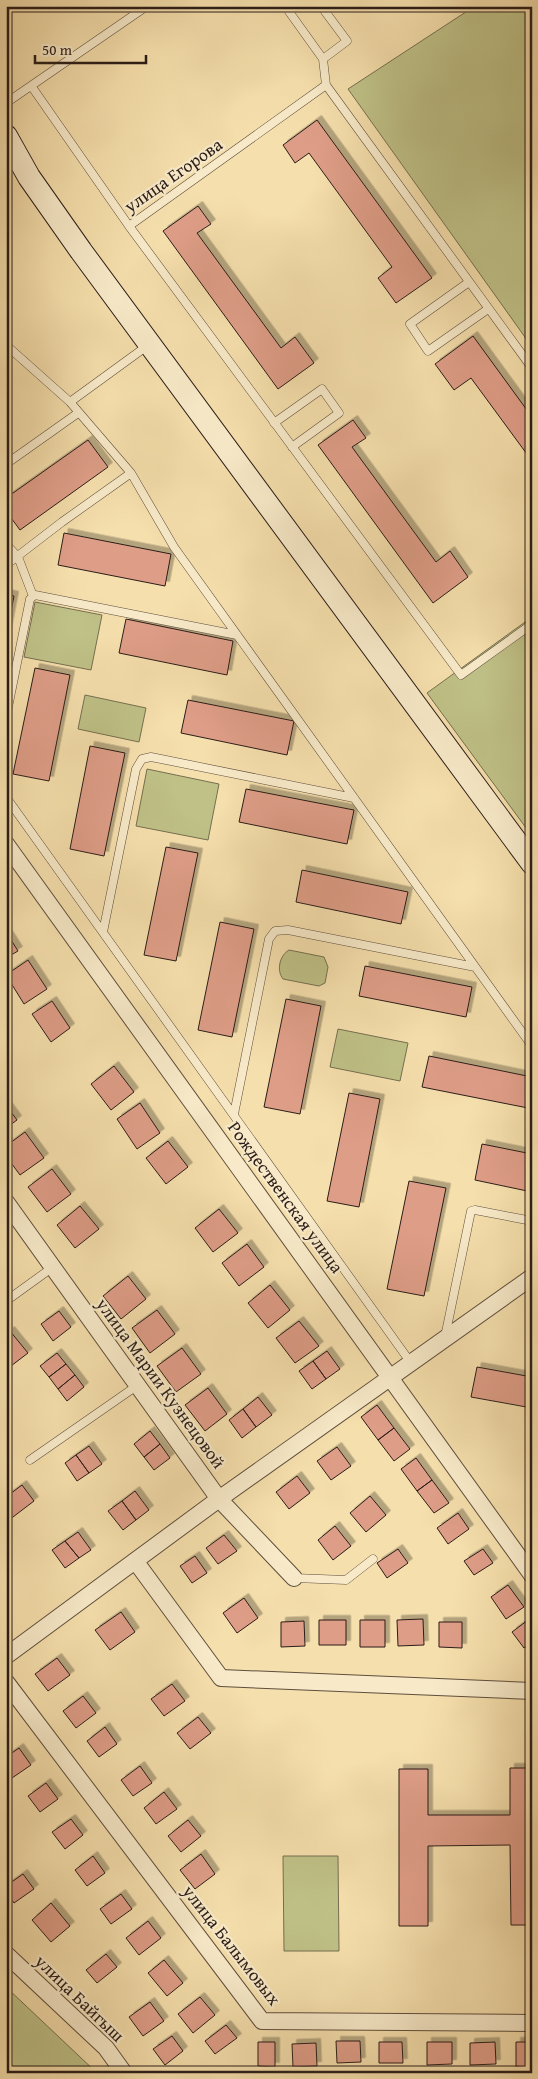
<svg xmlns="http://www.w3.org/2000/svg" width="538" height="2079" font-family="'Gentium Book Plus',serif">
<defs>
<filter id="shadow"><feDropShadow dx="4.5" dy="-4.5" stdDeviation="0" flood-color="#0004"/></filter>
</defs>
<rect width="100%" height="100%" fill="#f5dfac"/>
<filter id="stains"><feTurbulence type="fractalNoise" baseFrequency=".004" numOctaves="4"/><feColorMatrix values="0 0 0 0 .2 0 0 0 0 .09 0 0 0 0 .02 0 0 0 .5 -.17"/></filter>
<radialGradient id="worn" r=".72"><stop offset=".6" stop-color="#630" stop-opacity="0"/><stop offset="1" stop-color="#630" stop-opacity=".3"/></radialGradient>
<path fill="#bfc187" stroke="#756f50" d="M 475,6 L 532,6 L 532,347 L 348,89 Z
M 35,602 L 102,615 L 91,670 L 24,657 Z
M 532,617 L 532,836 L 427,693 Z
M 85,695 L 146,708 L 139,742 L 78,729 Z
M 147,769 L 219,784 L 208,840 L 136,826 Z
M 289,950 L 324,957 L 328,967 L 325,983 L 319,986 L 283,979 C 276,970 280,955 289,950 Z
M 338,1029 L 408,1043 L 400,1081 L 330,1067 Z
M 283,1856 L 338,1856 L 339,1951 L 284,1951 Z
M 6,1987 L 97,2073 L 15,2073 L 6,2063 Z"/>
<path fill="#de9d87" stroke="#2b1d18" filter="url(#shadow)" d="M 317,120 L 432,278 L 396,303 L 378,278 L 392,267 L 309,153 L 295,163 L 283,145 Z
M 198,206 L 211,224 L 197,233 L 281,348 L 295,337 L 314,363 L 278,389 L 163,231 Z
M 473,336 L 532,417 L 532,461 L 471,378 L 454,390 L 435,364 Z
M 353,420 L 366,438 L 352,447 L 436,562 L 450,551 L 468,577 L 433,603 L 318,445 Z
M 88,440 L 108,467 L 20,530 L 6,511 L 6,498 Z
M 64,533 L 171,554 L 165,586 L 58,565 Z
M 6,594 L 14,596 L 6,637 Z
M 126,619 L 233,641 L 227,675 L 119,653 Z
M 35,668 L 70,675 L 49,781 L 13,774 Z
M 188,700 L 294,721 L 287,755 L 181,733 Z
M 90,746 L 125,753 L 104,856 L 70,849 Z
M 246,789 L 354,810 L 347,844 L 239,822 Z
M 166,847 L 198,853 L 176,961 L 144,955 Z
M 302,870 L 408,892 L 401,924 L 296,902 Z
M 220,922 L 254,929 L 232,1037 L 198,1030 Z
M 6,932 L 18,951 L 6,958 Z
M 28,960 L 47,989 L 24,1004 L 6,975 Z
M 365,966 L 472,987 L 466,1017 L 359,996 Z
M 286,999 L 321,1006 L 300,1114 L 264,1107 Z
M 52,1001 L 70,1028 L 51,1042 L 32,1014 Z
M 429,1056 L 532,1077 L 528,1108 L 422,1087 Z
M 114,1066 L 134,1092 L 111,1110 L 91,1084 Z
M 349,1093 L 380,1099 L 359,1207 L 327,1201 Z
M 140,1103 L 160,1133 L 137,1149 L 117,1119 Z
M 6,1105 L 17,1120 L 6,1128 Z
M 25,1132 L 44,1158 L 20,1175 L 6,1156 L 6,1146 Z
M 168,1141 L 188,1167 L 166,1184 L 146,1158 Z
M 482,1144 L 532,1154 L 532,1192 L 475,1180 Z
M 52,1169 L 71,1194 L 47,1212 L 28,1187 Z
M 409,1181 L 446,1188 L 424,1296 L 387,1289 Z
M 80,1206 L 99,1229 L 75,1248 L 57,1225 Z
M 219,1209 L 238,1233 L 213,1252 L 195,1228 Z
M 247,1244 L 264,1267 L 239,1286 L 222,1263 Z
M 128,1276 L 146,1299 L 121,1319 L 103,1296 Z
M 270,1285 L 290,1310 L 268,1328 L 248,1303 Z
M 157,1310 L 175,1334 L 150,1353 L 132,1328 Z
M 59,1311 L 71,1327 L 53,1341 L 41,1324 Z
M 299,1321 L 319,1346 L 295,1363 L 276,1338 Z
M 10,1331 L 28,1353 L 11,1366 L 6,1361 L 6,1334 Z
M 182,1348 L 201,1374 L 176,1392 L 157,1366 Z
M 327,1351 L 340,1369 L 326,1379 L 313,1361 Z
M 57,1353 L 66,1364 L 49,1377 L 40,1366 Z
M 313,1361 L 326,1379 L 312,1389 L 299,1371 Z
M 66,1364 L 75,1375 L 58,1389 L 49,1377 Z
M 477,1367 L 532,1377 L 532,1408 L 471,1397 Z
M 75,1375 L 84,1387 L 67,1401 L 58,1389 Z
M 208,1388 L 227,1414 L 205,1431 L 185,1405 Z
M 258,1397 L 272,1415 L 256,1427 L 243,1409 Z
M 377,1405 L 394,1428 L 378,1440 L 361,1417 Z
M 243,1409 L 256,1427 L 242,1438 L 229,1420 Z
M 394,1428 L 410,1449 L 394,1461 L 378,1440 Z
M 150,1431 L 160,1444 L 144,1457 L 134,1444 Z
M 160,1444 L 170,1458 L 154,1470 L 144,1457 Z
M 89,1446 L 102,1464 L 89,1473 L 76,1455 Z
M 337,1447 L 351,1466 L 331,1480 L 317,1461 Z
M 76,1455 L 89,1473 L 77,1481 L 65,1463 Z
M 416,1458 L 432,1480 L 417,1491 L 401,1469 Z
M 297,1476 L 310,1493 L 289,1509 L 276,1492 Z
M 432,1480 L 449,1503 L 434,1513 L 417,1491 Z
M 22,1485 L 34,1501 L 9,1520 L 6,1516 L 6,1497 Z
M 135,1491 L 149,1510 L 136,1520 L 122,1501 Z
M 370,1496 L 386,1515 L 366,1532 L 350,1513 Z
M 122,1501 L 136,1520 L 123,1530 L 108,1511 Z
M 458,1513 L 469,1529 L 448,1544 L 437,1528 Z
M 335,1526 L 351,1546 L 333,1560 L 318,1540 Z
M 78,1532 L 91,1550 L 79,1558 L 65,1541 Z
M 224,1535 L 237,1551 L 218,1564 L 206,1548 Z
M 65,1541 L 79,1558 L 65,1568 L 52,1550 Z
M 398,1549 L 408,1563 L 387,1578 L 377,1563 Z
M 483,1549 L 493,1563 L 474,1575 L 464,1561 Z
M 195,1556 L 207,1573 L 192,1583 L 180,1566 Z
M 508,1585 L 524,1607 L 506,1619 L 491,1597 Z
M 244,1598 L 258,1618 L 237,1633 L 223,1613 Z
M 121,1612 L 135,1632 L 110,1650 L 95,1630 Z
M 532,1617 L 532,1643 L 524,1648 L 512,1632 Z
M 423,1619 L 424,1645 L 398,1646 L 397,1620 Z
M 319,1620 L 346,1620 L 346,1645 L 319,1645 Z
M 360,1620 L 385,1620 L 385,1647 L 360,1647 Z
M 304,1621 L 305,1646 L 281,1647 L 281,1622 Z
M 439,1622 L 462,1622 L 462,1648 L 439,1647 Z
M 57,1658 L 70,1675 L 48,1691 L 35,1674 Z
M 172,1684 L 185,1701 L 164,1716 L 151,1699 Z
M 83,1696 L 96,1713 L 76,1728 L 63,1711 Z
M 198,1717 L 211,1733 L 190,1749 L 177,1733 Z
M 105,1727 L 117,1744 L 99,1757 L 87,1741 Z
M 19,1748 L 31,1765 L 12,1778 L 6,1769 L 6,1757 Z
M 140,1766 L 152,1783 L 133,1796 L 121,1780 Z
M 510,1768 L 532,1768 L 532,1925 L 511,1925 L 510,1845 L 428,1846 L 428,1926 L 399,1926 L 399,1769 L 428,1769 L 428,1815 L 510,1815 Z
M 46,1783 L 58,1799 L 40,1812 L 28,1796 Z
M 164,1792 L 177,1809 L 156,1824 L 144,1808 Z
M 71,1819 L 83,1835 L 65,1849 L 52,1832 Z
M 188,1820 L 201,1836 L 181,1852 L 168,1836 Z
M 201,1854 L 215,1874 L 195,1889 L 180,1870 Z
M 93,1856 L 105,1873 L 87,1886 L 75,1870 Z
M 23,1874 L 34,1889 L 14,1903 L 6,1892 L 6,1886 Z
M 121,1894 L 132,1909 L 111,1924 L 100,1909 Z
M 51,1903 L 70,1926 L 51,1942 L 32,1920 Z
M 148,1921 L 161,1938 L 139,1955 L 126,1938 Z
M 106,1954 L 117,1967 L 97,1983 L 86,1970 Z
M 164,1960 L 183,1983 L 167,1996 L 148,1973 Z
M 200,1997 L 215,2015 L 193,2033 L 178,2014 Z
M 150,2002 L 164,2021 L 143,2036 L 129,2017 Z
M 226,2025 L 237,2038 L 215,2054 L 205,2041 Z
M 172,2036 L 183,2051 L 165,2065 L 153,2049 Z
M 336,2041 L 360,2041 L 361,2062 L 337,2063 Z
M 258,2042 L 275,2042 L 275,2067 L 258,2066 Z
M 379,2042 L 402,2042 L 403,2063 L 379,2063 Z
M 427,2042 L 452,2042 L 452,2064 L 427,2065 Z
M 495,2042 L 496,2064 L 470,2065 L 470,2043 Z
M 516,2042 L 532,2042 L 532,2068 L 516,2067 Z
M 316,2043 L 317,2066 L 293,2067 L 292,2044 Z"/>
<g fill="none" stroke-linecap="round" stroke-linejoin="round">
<g stroke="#5e4e3d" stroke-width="9">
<path id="lane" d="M 321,6 L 347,41 L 323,59
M 326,85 L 532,368
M 32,87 L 129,226 L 326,85 L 323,59 L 285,6
M 6,103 L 147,6
M 129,226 L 461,675 L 532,624
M 469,282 L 410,324 L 428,351 L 488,309
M 6,345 L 70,402 L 131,473 L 174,547 L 532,1046
M 70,402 L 147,346
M 274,423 L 322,389 L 339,413 L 292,447
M 6,464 L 78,413
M 6,544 L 18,557 L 33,596
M 6,565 L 62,522 L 131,473
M 6,717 L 30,599 L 35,595 L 237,635
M 6,797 L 411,1363
M 103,932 L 136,769 L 142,759 L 151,757 L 354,798
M 234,1114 L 269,939 L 275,931 L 288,930 L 475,967
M 6,1301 L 53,1267
M 445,1337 L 471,1211 L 475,1210 L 532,1221
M 30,1460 L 138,1385
M 294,1578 L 346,1580 L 373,1559"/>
</g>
<g stroke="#5e4e3d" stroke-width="18">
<path id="street" d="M 6,844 L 532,1575
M 6,1202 L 219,1499 L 294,1578
M 136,1562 L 221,1678 L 532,1691
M 6,1656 L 219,1499 L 532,1277
M 6,1682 L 262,2021 L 532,2023
M 6,1954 L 106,2048 L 124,2073"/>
</g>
<g stroke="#2b1d18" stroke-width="24">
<path id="secondary" d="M 6,136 L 29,177 L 81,251 L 532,863"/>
</g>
<use href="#lane" stroke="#f8eac9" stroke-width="8"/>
<use href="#street" stroke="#f8eac9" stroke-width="16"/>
<use href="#secondary" stroke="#f8eac9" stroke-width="22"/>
</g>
<g text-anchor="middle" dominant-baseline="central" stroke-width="4.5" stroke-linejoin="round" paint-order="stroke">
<g font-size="18" fill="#2b1d18" stroke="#f8eac9">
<text transform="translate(173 175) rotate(-35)">улица Егорова</text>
<text transform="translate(286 1197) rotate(54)">Рождественская улица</text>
<text transform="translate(161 1383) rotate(54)">улица Марии Кузнецовой</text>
<text transform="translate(232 1945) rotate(52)">улица Балымовых</text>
<text transform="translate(80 1998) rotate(44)">улица Байгыш</text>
</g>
</g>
<rect width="538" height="2079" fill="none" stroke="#f5dfac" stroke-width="25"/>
<rect x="8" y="8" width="523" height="2064" fill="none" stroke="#2b1d18" stroke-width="2.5"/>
<rect x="12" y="12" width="513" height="2054" fill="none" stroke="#2b1d18"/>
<path d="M35 55v8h111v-8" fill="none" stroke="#2b1d18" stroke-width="2.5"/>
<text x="42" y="55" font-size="15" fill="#2b1d18" stroke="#f8eac9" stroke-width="4" paint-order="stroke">50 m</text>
<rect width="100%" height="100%" filter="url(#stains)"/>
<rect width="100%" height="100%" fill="url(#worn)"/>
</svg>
